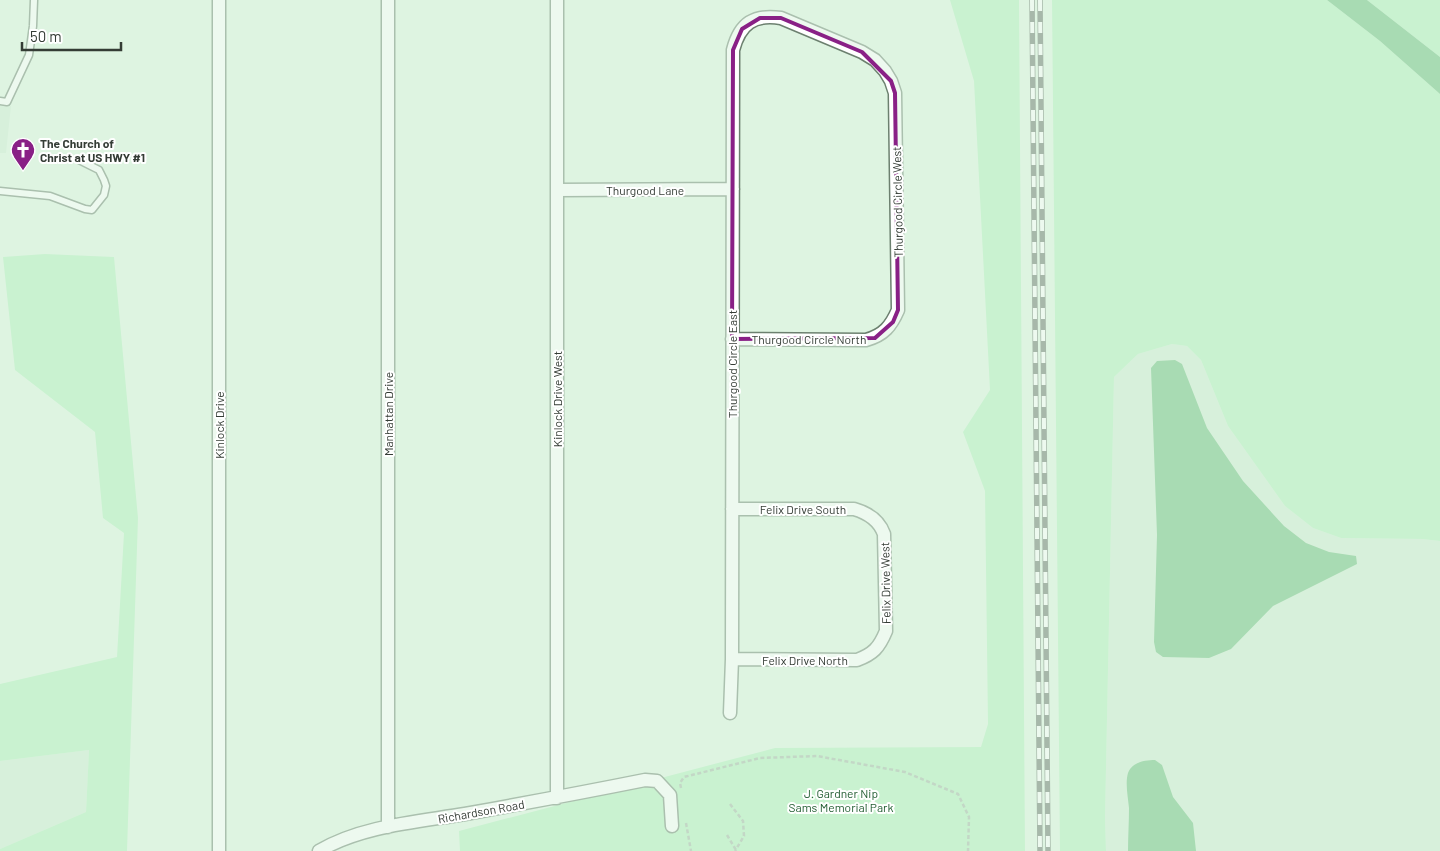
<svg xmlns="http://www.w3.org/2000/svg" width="1440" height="851" font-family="Barlow,sans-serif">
<rect width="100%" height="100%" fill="#def4e1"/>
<path fill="#cfebd3" d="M 0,105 L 11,106 L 6,153 L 0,153 Z
M 1172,344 L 1187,346 L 1201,360 L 1228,426 L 1285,506 L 1313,528 L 1341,538 L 1422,539 L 1440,541 L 1440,851 L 1106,851 L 1105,818 L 1114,377 L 1138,354 Z
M 89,750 L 86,812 L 0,849 L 0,761 Z"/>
<path fill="#b0efbb" d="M 950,0 L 1019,0 L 1025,851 L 460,851 L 459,831 L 775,748 L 981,747 L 988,724 L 985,491 L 963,432 L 990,390 L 974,81 Z
M 1052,0 L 1327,0 L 1380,41 L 1440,94 L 1440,541 L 1422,539 L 1341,538 L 1313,528 L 1285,506 L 1228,426 L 1201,360 L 1187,346 L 1172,344 L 1138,354 L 1114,377 L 1105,818 L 1106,851 L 1060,851 Z
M 1367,0 L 1440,0 L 1440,57 Z
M 45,254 L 114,257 L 138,518 L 127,851 L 0,851 L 0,849 L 86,812 L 89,750 L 0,761 L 0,684 L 117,657 L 124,533 L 103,518 L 95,432 L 15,370 L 3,257 Z"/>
<path fill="#67bc7a" d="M 1327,0 L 1367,0 L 1440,57 L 1440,94 L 1380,41 Z
M 1175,360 L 1182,364 L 1207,428 L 1243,481 L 1284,526 L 1306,543 L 1329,552 L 1356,556 L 1357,564 L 1273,606 L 1231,649 L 1209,658 L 1163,657 L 1156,652 L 1154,642 L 1157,535 L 1151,368 L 1157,361 Z
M 1155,760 L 1162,765 L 1173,797 L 1193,823 L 1196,851 L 1128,851 C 1128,837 1129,822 1129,808 C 1128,797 1125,783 1128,773 C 1132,762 1145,760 1155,760 Z"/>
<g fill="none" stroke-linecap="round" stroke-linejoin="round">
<g stroke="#6c806f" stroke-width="9">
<path id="service" d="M 0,101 L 7,102 L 29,55 L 33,26 L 34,0
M 0,191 L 50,196 L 85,209 L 92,210 L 104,195 L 106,186 L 104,180 L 99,170 L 79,160"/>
</g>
<g stroke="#6c806f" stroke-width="15">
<path id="minor" d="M 557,190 L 733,189
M 732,659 L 857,660 C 873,654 879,648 886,631 L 884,534 C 879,520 868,513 854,509 L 732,509
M 730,713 L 732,659 L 733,50 C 740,23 754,14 781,18 L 862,52 L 875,60 L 885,71 L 891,81 L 895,93 L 898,310 C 891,326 884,335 866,340 L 732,339
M 557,798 L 557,0
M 388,827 L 388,0
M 219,851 L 219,0
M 319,851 C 361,826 417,822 465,814 C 526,803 585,792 645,780 L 657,781 L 670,795 L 672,826"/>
</g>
<path stroke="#a2b4a5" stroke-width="2.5" stroke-dasharray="4 2.5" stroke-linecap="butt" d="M 681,788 L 680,783 L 684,777 L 760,758 L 817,756 L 905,772 L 958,794 L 969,817 L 968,851
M 730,804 L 743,821 L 744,836 L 735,851
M 686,823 L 691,851
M 727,835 L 736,850"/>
<use href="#service" stroke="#fff" stroke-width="6"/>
<use href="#minor" stroke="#fff" stroke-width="12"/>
<g stroke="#647066" stroke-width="5.5">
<path id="rail" d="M 1032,0 L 1040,851
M 1040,0 L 1048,851"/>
</g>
<use href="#rail" stroke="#fff" stroke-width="4" stroke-dasharray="11" stroke-linecap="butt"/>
</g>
<path d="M0 0H1440V851H0ZM 760,18 L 781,18 L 862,52 L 891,81 L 895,93 L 898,310 L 893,322 L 875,338 L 732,339 L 733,50 L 742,29 Z" fill="#def4e1" fill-opacity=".55" fill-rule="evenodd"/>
<path fill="none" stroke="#892086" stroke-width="4" stroke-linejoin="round" d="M 760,18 L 781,18 L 862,52 L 891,81 L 895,93 L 898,310 L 893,322 L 875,338 L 732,339 L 733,50 L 742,29 Z"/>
<defs>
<g id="church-pin" transform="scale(1.25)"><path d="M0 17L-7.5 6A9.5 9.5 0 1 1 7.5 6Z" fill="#892086" stroke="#fff"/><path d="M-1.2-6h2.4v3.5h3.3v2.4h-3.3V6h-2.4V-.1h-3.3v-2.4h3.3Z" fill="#fff"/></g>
</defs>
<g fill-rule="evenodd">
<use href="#church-pin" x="23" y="150"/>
</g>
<g text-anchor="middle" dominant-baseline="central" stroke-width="4" stroke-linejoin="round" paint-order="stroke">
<g font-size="12" font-weight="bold" fill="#343c35" stroke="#fff" text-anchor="start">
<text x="40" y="143">The Church of<tspan x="40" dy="14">Christ at US HWY #1</tspan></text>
</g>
<g font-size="12" fill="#343c35" stroke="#fff">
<text x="645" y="190">Thurgood Lane</text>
<text transform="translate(897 202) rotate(-91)">Thurgood Circle West</text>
<text x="809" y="339">Thurgood Circle North</text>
<text transform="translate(732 364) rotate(-90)">Thurgood Circle East</text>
<text transform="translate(557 399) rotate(-90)">Kinlock Drive West</text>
<text transform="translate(388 414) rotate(-90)">Manhattan Drive</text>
<text transform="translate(219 425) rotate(-90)">Kinlock Drive</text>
<text x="803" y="509">Felix Drive South</text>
<text transform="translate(885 583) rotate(-91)">Felix Drive West</text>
<text x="805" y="660">Felix Drive North</text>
<text transform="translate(481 811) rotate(-10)">Richardson Road</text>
</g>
<g font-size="12" fill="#205c30" stroke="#fff">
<text x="841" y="793">J. Gardner Nip<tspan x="841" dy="14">Sams Memorial Park</tspan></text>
</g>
</g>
<path d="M22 42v8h99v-8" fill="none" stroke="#343c35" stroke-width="2.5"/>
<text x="30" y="42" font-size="15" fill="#343c35" stroke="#ffffff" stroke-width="4" paint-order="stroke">50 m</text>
</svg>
